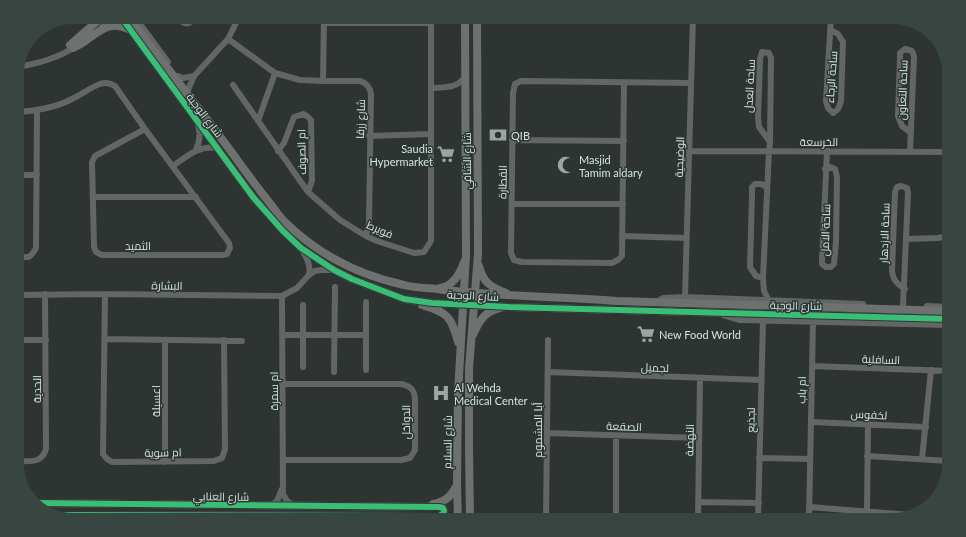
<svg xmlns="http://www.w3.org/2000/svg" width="966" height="537" font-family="Lato,Cairo,sans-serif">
<rect width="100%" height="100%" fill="#2d3431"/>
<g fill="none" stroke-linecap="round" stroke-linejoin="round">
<path stroke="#636665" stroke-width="6" d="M 135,17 L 168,62
M 177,17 C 183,25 190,26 195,17
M 831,17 L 826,101 L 828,108 L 833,113 C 839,110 839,107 841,101 L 843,42 L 838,34 L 831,30
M 465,21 L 906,20
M 324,23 L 431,23
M 102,27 L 116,17
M 228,39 L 275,73 L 300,80 L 323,81 L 360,81 C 367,83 370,87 371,94 L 369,223 L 366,236
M 18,67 C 39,63 59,58 76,46
M 178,76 L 183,78 L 194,76
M 323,81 L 324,17
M 624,82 L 622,256 L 618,260 L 612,263 L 522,262 L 514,260 L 511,253 L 513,93 L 515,84 L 521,81 L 691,83
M 233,85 L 308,192 L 340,220 L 366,236 L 377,241 L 414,253 L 424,252 L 431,241 L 431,17
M 431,88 C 445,87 456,89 465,77
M 188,90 L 194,76 L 228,39 L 239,17
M 17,112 C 36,111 55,108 72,99 C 81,95 91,87 100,84 C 105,82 110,83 115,86 L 145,129 L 229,243 L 230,248 L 227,254 L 223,255 L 102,255 L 96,252 L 94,247 L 92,162 L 95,156 L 145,129
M 258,121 L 275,73
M 369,136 L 431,134
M 512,140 L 624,141
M 196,150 C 200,141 201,134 198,125
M 278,151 L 284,143 L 294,117 L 303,114 L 307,116 L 311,120 L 312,181 L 308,192
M 689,151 L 949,152
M 910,152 L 914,56 L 912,51 L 905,49 L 900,53 L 900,58 L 898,116 L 902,126 L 910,132
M 173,166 C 187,156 199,145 217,148
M 825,169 L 830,167 L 835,169 L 837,177 L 836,242 L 834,264 L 831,267 L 826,267 L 822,264 L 822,261 L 827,151
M 17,175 L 37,175
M 94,197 L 196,197
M 512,204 L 623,204
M 622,236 L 686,238
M 906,239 L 938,238 L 949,236
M 301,248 C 306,257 311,264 309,275
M 17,257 L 29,257 L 33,253 L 36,248 L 37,111
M 763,278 L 756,276 L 750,267 L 752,194 L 752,187 L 755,184 L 761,184 L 767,187
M 105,294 L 103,454 L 107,459 L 112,462 L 214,461 L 222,458 L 225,449 L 224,340
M 17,295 L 105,294 L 282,296 L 297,288 L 309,275 L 315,271 L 321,270 L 334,270
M 282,296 L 283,494 L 287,501 L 294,506
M 685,297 L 693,17
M 769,301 L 764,291 L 763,278 L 769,151 L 770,142 L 771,58 L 769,53 L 762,52 L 760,59 L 758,118 L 759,127 L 770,142
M 656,302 L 663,298 L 685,297 L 863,304
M 903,306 L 908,193 L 907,188 L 901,186 L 897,187 L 895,192 L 892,271 C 893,280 897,284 905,289
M 927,306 L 949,307
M 723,315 L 740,320 L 949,325
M 283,335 L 365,335
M 105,339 L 242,341
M 17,340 L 46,340
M 812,366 L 949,371
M 303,367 L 303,305
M 366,370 L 366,302
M 334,372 L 335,287
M 548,372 L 761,380
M 282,384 L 401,384 C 410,386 414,389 415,398 L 415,450 L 410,458 L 401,460 L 283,460
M 811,422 L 926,427
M 547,433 L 699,438
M 616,436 L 616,520
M 867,456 L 949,461
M 759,458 L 810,459
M 922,459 L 931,370
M 17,461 C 29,461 42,464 46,449 L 45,294
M 165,462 L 165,340
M 698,502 L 759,503
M 270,506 L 277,501 L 282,489
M 809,507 L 911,515
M 867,511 L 868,424
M 546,520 L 548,340
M 698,520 L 700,378
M 758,520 L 763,320
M 809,520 L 813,321"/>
<path stroke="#6e7170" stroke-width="8" d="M 121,17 L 253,197 L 283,231 L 301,248 L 334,270 L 352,279 L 404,299 L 432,303 L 509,307 L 949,319
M 128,17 C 159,57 190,97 221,138 C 237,159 252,181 269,202 C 274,208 278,215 284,221 C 317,254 359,275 404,285 C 414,288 426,288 437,289 C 497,297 557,296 617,301 L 949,311
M 70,45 L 102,17
M 73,48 C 93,40 105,17 128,29
M 479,266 C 483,283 491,287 506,293
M 440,288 C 453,286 460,274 464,262
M 422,305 C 448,313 451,316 458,342
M 473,335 C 479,321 485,311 500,308
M 36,503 L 439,507 L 443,508 L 444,511 L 443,514 L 439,516 L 54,515
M 433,504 C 446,502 451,496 457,485
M 458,520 L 457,484 L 458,393 L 466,255 L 465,17
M 470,520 L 469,447 L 469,369 L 478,254 L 477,17"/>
<g stroke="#2a3732" stroke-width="8">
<path id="cycleway" d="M 121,17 L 253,197 L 283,231 L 301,248 L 334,270 L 352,279 L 404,299 L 432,303 L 509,307 L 949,319
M 36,503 L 439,507 L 443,508 L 444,511 L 443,514 L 439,516 L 54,515"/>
</g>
<use href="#cycleway" stroke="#3abd76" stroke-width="6"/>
</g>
<defs>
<g id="bank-bare" transform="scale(1.38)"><path d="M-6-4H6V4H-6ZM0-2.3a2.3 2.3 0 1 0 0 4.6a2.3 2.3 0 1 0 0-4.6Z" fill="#9da4a1" stroke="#2a3732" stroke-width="2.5" paint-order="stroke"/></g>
<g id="supermarket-bare" transform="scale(1.38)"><path d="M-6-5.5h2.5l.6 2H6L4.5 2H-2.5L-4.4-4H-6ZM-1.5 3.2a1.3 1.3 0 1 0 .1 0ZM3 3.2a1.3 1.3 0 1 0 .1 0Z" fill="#9da4a1" stroke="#2a3732" stroke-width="2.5" paint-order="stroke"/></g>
<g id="mosque-bare" transform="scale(1.38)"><path d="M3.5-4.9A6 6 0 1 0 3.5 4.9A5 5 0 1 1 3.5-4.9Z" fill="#9da4a1" stroke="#2a3732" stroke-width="2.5" paint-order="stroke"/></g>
<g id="hospital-bare" transform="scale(1.38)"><path d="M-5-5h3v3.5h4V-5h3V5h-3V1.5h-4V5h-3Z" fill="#9da4a1" stroke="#2a3732" stroke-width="2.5" paint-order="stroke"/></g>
</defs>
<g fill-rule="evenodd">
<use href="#bank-bare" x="498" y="135"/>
<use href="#supermarket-bare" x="446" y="154"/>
<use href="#mosque-bare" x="566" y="165"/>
<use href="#supermarket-bare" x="646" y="334"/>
<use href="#hospital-bare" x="441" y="393"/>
</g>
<g text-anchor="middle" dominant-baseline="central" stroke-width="3" stroke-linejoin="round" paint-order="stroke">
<g font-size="11" fill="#d9e1dd" stroke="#2a3732">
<text transform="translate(831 77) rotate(-86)">ساحة الرجاء</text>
<text transform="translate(749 86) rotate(-87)">ساحة العدل</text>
<text transform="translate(902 90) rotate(-88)">ساحة التعاون</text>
<text transform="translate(205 115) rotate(53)">شارع الوجبة</text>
<text transform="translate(360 119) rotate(-88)">شارع زرقا</text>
<text x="819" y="141">الخرسعة</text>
<text transform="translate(301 152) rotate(-91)">ام الصوف</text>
<text transform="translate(679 157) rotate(-88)">الوضيحية</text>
<text transform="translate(466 161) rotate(-90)">شارع الشافي</text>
<text transform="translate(502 182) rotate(-89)">القطارة</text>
<text transform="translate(380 229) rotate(23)">فويرط</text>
<text transform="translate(825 230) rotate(-88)">ساحة الامل</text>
<text transform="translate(884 233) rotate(-88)">ساحة الازدهار</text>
<text x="138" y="245">الثميد</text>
<text transform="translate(167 285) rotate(1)">البشارة</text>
<text transform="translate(473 295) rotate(3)">شارع الوجبة</text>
<text transform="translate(796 305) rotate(1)">شارع الوجبة</text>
<text transform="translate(881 359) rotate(2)">السافلية</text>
<text transform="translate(655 367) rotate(2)">لجميل</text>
<text transform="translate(36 389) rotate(-90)">الحدية</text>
<text transform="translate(801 390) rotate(-89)">ام باب</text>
<text transform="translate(273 391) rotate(-90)">ام سمرة</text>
<text transform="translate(155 401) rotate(-90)">اعسيلة</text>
<text transform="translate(869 414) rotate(3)">لخفوس</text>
<text transform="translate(750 420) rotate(-89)">لجذيع</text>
<text transform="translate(405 422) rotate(-90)">الدواخل</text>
<text transform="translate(624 426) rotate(2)">الصقعة</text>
<text transform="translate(537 430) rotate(-90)">أبا المشموم</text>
<text transform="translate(689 440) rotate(-89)">النهضة</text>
<text transform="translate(447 442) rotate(-89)">شارع السلام</text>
<text transform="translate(163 452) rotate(-1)">ام سوية</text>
<text transform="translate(221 496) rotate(1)">شارع العنابي</text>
</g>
<g font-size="11" fill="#d9e1dd" stroke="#2a3732" text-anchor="start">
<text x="511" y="135">QIB</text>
<text x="433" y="148" text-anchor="end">Saudia<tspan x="433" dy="13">Hypermarket</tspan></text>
<text x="579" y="159">Masjid<tspan x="579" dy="13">Tamim aldary</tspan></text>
<text x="659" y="334">New Food World</text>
<text x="454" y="387">Al Wehda<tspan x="454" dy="13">Medical Center</tspan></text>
</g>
</g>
<path d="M0 0H966V537H0ZM73 24H893A49 49 0 0 1 942 73V464A49 49 0 0 1 893 513H73A49 49 0 0 1 24 464V73A49 49 0 0 1 73 24Z" fill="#384540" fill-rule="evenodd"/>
</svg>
